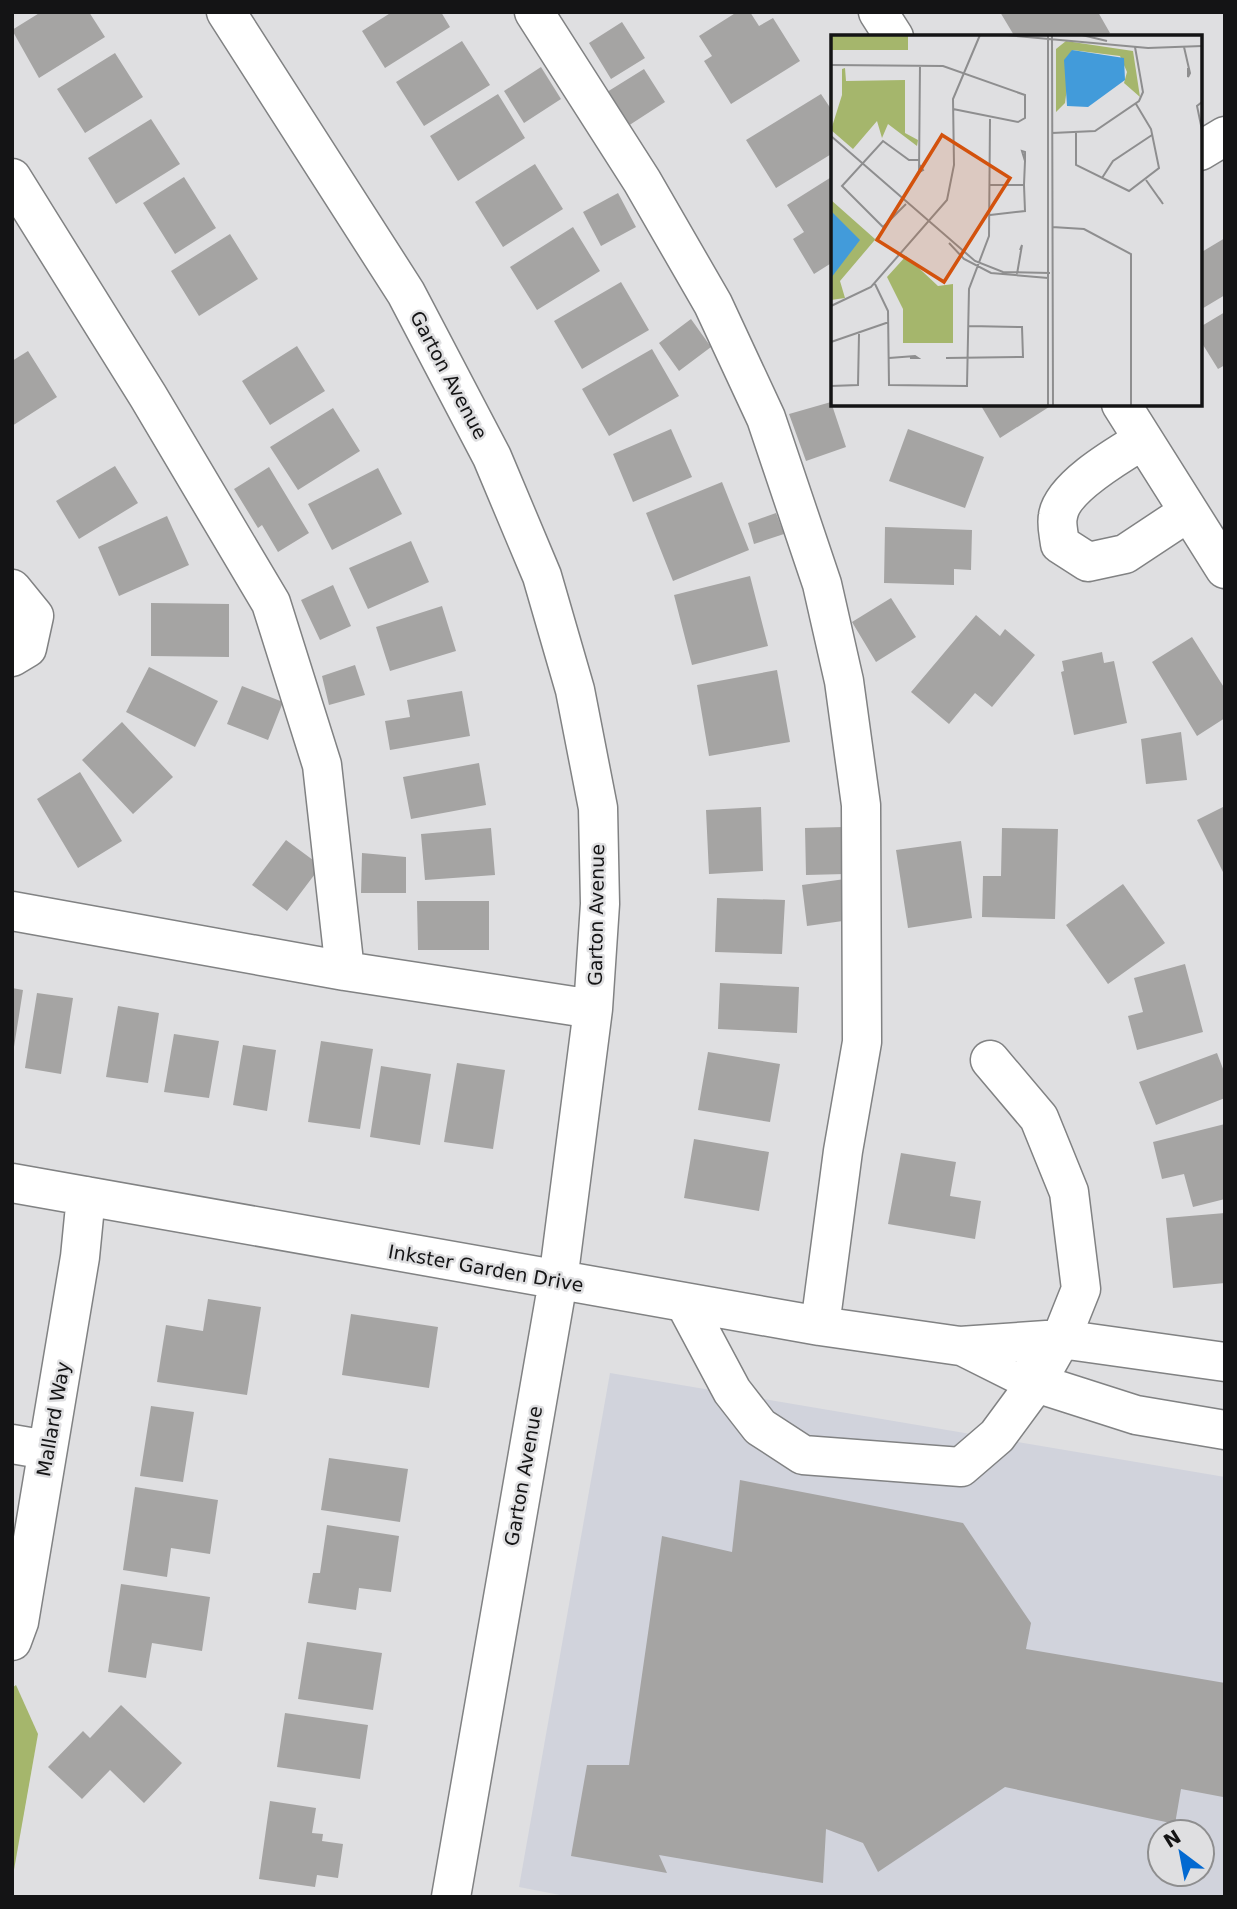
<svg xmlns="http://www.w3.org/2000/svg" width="1237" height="1909" font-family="'DejaVu Sans',sans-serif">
<rect width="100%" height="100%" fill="#dfdfe1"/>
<path fill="#d1d3dc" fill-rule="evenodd" d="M 610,1373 L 1225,1477 L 1225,1897 L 570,1897 L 519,1887 ZM 1160,1832 L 1202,1832 L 1202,1874 L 1160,1874 Z"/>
<path fill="#a5b66c" d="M 16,1685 L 38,1734 L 12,1881 L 12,1688 Z"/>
<path fill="#a5a4a3" d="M 41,12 L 89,12 L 105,37 L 39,78 L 12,30 Z
M 392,12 L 441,12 L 450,27 L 385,68 L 362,31 Z
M 737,12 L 750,12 L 759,26 L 773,18 L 800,61 L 731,104 L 704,61 L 712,56 L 699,36 Z
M 1000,12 L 1098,12 L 1110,33 L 1104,37 L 1015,37 Z
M 622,22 L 645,58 L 611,79 L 589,43 Z
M 462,41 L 490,85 L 424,126 L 396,82 Z
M 115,53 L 143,97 L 85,133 L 57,89 Z
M 541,67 L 561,99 L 524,123 L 504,91 Z
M 644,69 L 665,102 L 628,126 L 607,92 Z
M 498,94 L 525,138 L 458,181 L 430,136 Z
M 821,94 L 833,112 L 833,153 L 776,188 L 746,140 Z
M 151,119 L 180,164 L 116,204 L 88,158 Z
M 535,164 L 563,209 L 503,247 L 475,202 Z
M 833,176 L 833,262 L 814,274 L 793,239 L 804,232 L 787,205 Z
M 184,177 L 216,228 L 175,254 L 143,203 Z
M 618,193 L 636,227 L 601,246 L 583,212 Z
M 573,227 L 600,271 L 537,310 L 510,267 Z
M 230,234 L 258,279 L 199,316 L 171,271 Z
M 1225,238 L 1225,295 L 1200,310 L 1200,253 Z
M 621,282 L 649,330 L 582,369 L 554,321 Z
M 1225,312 L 1225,365 L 1218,369 L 1200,340 L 1200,327 Z
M 691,319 L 711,347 L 679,371 L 659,343 Z
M 297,346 L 325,391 L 270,425 L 242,381 Z
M 652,349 L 679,396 L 609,436 L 582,389 Z
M 28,351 L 57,397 L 12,426 L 12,361 Z
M 831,402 L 846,447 L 806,461 L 789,414 Z
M 980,404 L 1047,404 L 1049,407 L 1000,438 Z
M 333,408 L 360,451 L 298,490 L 270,447 Z
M 671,429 L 692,477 L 633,502 L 613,454 Z
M 908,429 L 984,457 L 965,508 L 889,481 Z
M 115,466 L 138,503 L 79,539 L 56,501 Z
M 269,467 L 309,533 L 278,552 L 262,525 L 258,528 L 234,489 Z
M 378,468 L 402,514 L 332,550 L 308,504 Z
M 722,482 L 749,550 L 673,581 L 646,513 Z
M 776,513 L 784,534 L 754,544 L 748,523 Z
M 167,516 L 189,565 L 119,596 L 98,547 Z
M 885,527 L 972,530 L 971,570 L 954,569 L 954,585 L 884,583 Z
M 411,541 L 429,582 L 368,609 L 349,568 Z
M 750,576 L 768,646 L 692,665 L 674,595 Z
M 333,585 L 351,626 L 320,640 L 301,600 Z
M 891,598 L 916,637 L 876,662 L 852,622 Z
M 151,603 L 229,604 L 229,657 L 151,656 Z
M 442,606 L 456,651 L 390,671 L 376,627 Z
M 976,615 L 1000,636 L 1005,629 L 1035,655 L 992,707 L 975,693 L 949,724 L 911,692 Z
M 1192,637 L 1225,689 L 1225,718 L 1197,736 L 1152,662 Z
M 1102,652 L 1104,663 L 1114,661 L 1127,723 L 1074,735 L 1061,672 L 1064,671 L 1062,661 Z
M 355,665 L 365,695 L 329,705 L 322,676 Z
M 149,667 L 218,701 L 195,747 L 126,712 Z
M 777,670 L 790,742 L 709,756 L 697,685 Z
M 242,686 L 283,702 L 268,740 L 227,724 Z
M 462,691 L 470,736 L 390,750 L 385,721 L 410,717 L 407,700 Z
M 122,722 L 173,777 L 133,814 L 82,760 Z
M 1181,732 L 1187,780 L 1146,784 L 1141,739 Z
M 479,763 L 486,805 L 411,819 L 403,777 Z
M 80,772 L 122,841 L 78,868 L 37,799 Z
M 1225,806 L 1225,876 L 1197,820 Z
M 761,807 L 763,871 L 709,874 L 706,810 Z
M 844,827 L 845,874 L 806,875 L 805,828 Z
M 491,828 L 495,875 L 425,880 L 421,834 Z
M 1002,828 L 1058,829 L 1055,919 L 982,917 L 983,876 L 1001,876 Z
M 286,840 L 321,866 L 287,911 L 252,885 Z
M 961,841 L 972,918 L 908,928 L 896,850 Z
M 362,853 L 406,857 L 406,893 L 361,893 Z
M 845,879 L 850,920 L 807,926 L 802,885 Z
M 1123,884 L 1165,943 L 1108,984 L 1066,925 Z
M 717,898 L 785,900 L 782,954 L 715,952 Z
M 417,901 L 489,901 L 489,950 L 418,950 Z
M 1185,964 L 1203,1032 L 1137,1050 L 1128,1016 L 1143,1012 L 1134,978 Z
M 720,983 L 799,987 L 797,1033 L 718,1029 Z
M 12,988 L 23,990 L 14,1047 L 12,1047 Z
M 37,993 L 73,998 L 61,1074 L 25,1068 Z
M 118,1006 L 159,1013 L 148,1083 L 106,1077 Z
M 174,1034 L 219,1041 L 209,1098 L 164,1092 Z
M 321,1041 L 373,1049 L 360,1129 L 308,1122 Z
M 243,1045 L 276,1050 L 267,1111 L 233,1105 Z
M 708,1052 L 780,1064 L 770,1122 L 698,1110 Z
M 1217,1053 L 1225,1074 L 1225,1098 L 1156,1125 L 1139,1082 Z
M 457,1063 L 505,1070 L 493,1149 L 444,1142 Z
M 381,1066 L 431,1074 L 420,1145 L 370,1137 Z
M 1225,1124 L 1225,1199 L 1193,1207 L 1184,1174 L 1162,1179 L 1153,1142 Z
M 694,1139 L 769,1152 L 759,1211 L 684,1198 Z
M 901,1153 L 956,1162 L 950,1196 L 981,1201 L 975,1239 L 888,1224 Z
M 1225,1213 L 1225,1283 L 1173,1288 L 1166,1218 Z
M 208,1299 L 261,1307 L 247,1395 L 157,1382 L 166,1325 L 203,1331 Z
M 351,1314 L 438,1327 L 429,1388 L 342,1375 Z
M 151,1406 L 194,1412 L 183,1482 L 140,1476 Z
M 329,1458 L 408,1469 L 400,1522 L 321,1510 Z
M 740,1480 L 963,1523 L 1031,1623 L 1026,1649 L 1225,1683 L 1223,1797 L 1181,1789 L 1175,1824 L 1005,1787 L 878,1872 L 863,1843 L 826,1829 L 823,1883 L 659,1855 L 667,1873 L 571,1856 L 587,1765 L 629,1765 L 662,1536 L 732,1552 Z
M 135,1487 L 218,1500 L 210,1554 L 171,1548 L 167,1577 L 123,1570 Z
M 327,1525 L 399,1536 L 391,1592 L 359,1588 L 356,1610 L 308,1603 L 313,1573 L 320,1573 Z
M 121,1584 L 210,1597 L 202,1651 L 152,1643 L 146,1678 L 108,1672 Z
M 307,1642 L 382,1653 L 373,1710 L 298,1699 Z
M 121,1705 L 182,1763 L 144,1803 L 110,1770 L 82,1799 L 48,1767 L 83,1731 L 90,1738 Z
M 285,1713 L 368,1725 L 360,1779 L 277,1767 Z
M 270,1801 L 316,1808 L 312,1833 L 323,1834 L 322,1841 L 343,1844 L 338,1878 L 317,1875 L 315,1887 L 259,1879 Z"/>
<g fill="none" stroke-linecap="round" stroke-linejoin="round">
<g stroke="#818283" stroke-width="41">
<path id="minor" d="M 226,12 L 406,293 L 492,457 L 542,576 L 575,690 L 598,808 L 600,904 L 593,1009 L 558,1281 L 451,1897
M 534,12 L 642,181 L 713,304 L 766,418 L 822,584 L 844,681 L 861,805 L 862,1042 L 843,1151 L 820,1326
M 878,12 L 894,37
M 1200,151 L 1225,136
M 12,178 L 148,396 L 271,603 L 322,765 L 345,971
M 1121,404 L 1225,569
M 1143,440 C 1120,454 1062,487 1058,516 C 1056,524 1059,535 1060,544 L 1088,562 L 1125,554 L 1187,513
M 12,589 L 34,616 L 27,648 L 12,657
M 12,911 L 345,971 L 593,1009
M 12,1183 L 820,1326 L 960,1346 L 1061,1339 L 1225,1362
M 685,1303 L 732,1391 L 760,1427 L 803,1455 L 961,1467 L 997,1436 L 1036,1383 L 1061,1339 L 1081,1289 L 1069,1192 L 1039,1118 L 990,1060
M 962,1346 L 1036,1383 L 1136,1415 L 1225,1430
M 12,1444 L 47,1450
M 12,1641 L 19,1622 L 80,1257 L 86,1196"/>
</g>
<use href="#minor" stroke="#fff" stroke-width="38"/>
</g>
<g text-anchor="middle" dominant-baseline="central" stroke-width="5" stroke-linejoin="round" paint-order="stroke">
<g font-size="19" fill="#141415" stroke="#dfdfe1">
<text transform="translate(449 375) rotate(62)">Garton Avenue</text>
<text transform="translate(596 915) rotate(-89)">Garton Avenue</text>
<text transform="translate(486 1268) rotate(10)">Inkster Garden Drive</text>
<text transform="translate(53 1419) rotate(-80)">Mallard Way</text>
<text transform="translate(523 1476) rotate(-80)">Garton Avenue</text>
</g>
</g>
<g transform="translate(831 35)">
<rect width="371" height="371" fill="#dfdfe1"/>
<path d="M 0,0 L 77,0 L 77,15 L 0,15 ZM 235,6 L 302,16 L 309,62 L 293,48 L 296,37 L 289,21 L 241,15 L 234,68 L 225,77 L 225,14 ZM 14,33 L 15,46 L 74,45 L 74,98 L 87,105 L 86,111 L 57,89 L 51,103 L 46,86 L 22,114 L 0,95 L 11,60 L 11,34 ZM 0,165 L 44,204 L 54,193 L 9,246 L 14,263 L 0,265 ZM 75,221 L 107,251 L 122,249 L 122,308 L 72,308 L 72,274 L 56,242 Z" fill="#a5b66c"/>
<path d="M 241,15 L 293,23 L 294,45 L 257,72 L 236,71 L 233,25 ZM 0,176 L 29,205 L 0,243 Z" fill="#429bda"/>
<path fill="none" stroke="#8e8e8f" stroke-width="2" d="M 175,0 L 317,13 L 371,11M 217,0 L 217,371M 221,0 L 222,371M 251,0 L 276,6M 353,12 L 359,38 L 357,42 L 357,33M 0,30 L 112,31 L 194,60 L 194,83 L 187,87 L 122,74M 371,67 L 366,71 L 371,95M 221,98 L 264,96 L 308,66 L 312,57 L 304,12M 245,98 L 245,130 L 298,156 L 328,133 L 320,94 L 305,69M 0,101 L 144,226 L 172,237 L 219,238M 89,130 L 92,135 L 88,137 L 89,30M 271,143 L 282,126 L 321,100M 315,145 L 332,169 L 328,163M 159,150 L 193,150M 75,169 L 52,192 L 11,151 L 52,106 L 78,125 L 89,125M 159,180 L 194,176 L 193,150 L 194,126 L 194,117 L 191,116 L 194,126M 221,192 L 253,194 L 300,219 L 300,371M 118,208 L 133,224 L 160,238 L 217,243M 186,239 L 191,210 L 189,215M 44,249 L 57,276 L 58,350 L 136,351 L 138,254 L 158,201 L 159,84M 0,271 L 40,252 L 116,165 L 123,130 L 122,64 L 149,0M 0,307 L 58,287M 58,323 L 84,321 L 87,323 L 79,323M 122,323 L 115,323 L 192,322 L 191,292 L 138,291M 0,351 L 27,350 L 28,299"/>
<path fill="#d3520d" fill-opacity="0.15" stroke="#d3520d" stroke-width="3.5" d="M 111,100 L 179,143 L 113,247 L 46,205 Z"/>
<rect width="371" height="371" fill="none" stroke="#141415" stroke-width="3.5"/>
</g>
<rect width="1237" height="1909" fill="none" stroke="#141415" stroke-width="28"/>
<g transform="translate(1181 1853) rotate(328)"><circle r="33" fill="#dfdfe1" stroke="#8e8e8f" stroke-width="2"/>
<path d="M0-5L12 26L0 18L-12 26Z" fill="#0269d1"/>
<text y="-10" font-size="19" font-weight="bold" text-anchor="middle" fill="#141415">N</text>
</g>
</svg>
